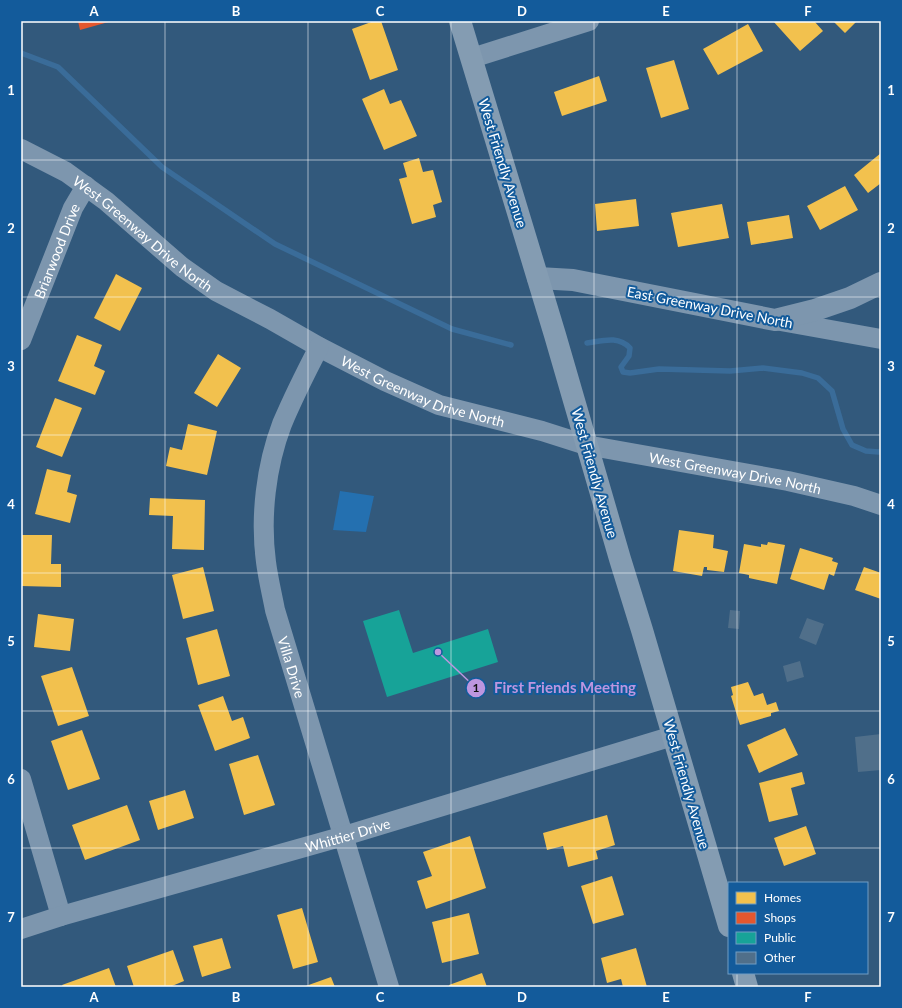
<svg xmlns="http://www.w3.org/2000/svg" width="902" height="1008" font-family="Lato,sans-serif">
<rect width="100%" height="100%" fill="#32597c"/>
<path fill="#2470b0" d="M 340,491 L 374,496 L 366,532 L 333,530 Z"/>
<path fill="#f2c14e" d="M 374,21 L 381,21 L 398,70 L 370,80 L 352,29 Z
M 773,21 L 814,21 L 823,31 L 800,51 Z
M 833,21 L 857,21 L 845,33 Z
M 748,24 L 763,51 L 718,75 L 703,49 Z
M 674,60 L 689,109 L 661,118 L 646,68 Z
M 599,76 L 607,101 L 562,116 L 554,92 Z
M 384,89 L 390,104 L 401,100 L 417,136 L 384,150 L 362,99 Z
M 881,153 L 881,183 L 868,193 L 854,175 Z
M 419,158 L 423,172 L 433,170 L 442,202 L 433,205 L 436,217 L 412,224 L 399,179 L 407,177 L 403,163 Z
M 845,186 L 858,210 L 820,230 L 807,206 Z
M 636,199 L 639,226 L 597,231 L 595,204 Z
M 722,204 L 729,238 L 678,247 L 671,213 Z
M 789,215 L 793,238 L 751,245 L 747,222 Z
M 116,274 L 142,288 L 120,331 L 94,318 Z
M 77,335 L 102,345 L 94,366 L 105,371 L 95,395 L 58,381 Z
M 218,354 L 241,368 L 217,407 L 194,393 Z
M 55,398 L 82,408 L 62,457 L 36,447 Z
M 188,424 L 217,431 L 207,475 L 166,466 L 170,447 L 182,450 Z
M 47,469 L 71,475 L 67,492 L 77,495 L 70,523 L 35,514 Z
M 150,498 L 205,500 L 204,550 L 172,549 L 173,516 L 149,515 Z
M 679,530 L 714,535 L 713,548 L 728,551 L 724,572 L 707,570 L 707,567 L 704,567 L 702,576 L 673,571 Z
M 22,535 L 52,535 L 51,564 L 61,564 L 61,587 L 21,586 Z
M 768,542 L 785,545 L 777,584 L 749,578 L 749,575 L 739,573 L 744,544 L 761,547 L 761,544 L 767,545 Z
M 800,548 L 833,558 L 832,561 L 838,563 L 834,576 L 829,574 L 824,590 L 790,579 Z
M 203,567 L 214,611 L 183,619 L 172,575 Z
M 864,567 L 881,573 L 881,599 L 855,590 Z
M 38,614 L 74,619 L 70,651 L 34,647 Z
M 217,629 L 230,676 L 198,685 L 186,638 Z
M 72,667 L 89,716 L 58,726 L 41,676 Z
M 748,682 L 754,696 L 763,693 L 767,705 L 776,702 L 779,711 L 771,713 L 771,716 L 740,725 L 731,696 L 733,695 L 731,687 Z
M 223,696 L 232,721 L 243,717 L 250,738 L 215,751 L 198,705 Z
M 785,728 L 798,755 L 759,773 L 747,745 Z
M 82,730 L 100,779 L 68,790 L 51,741 Z
M 258,755 L 275,805 L 244,815 L 229,764 Z
M 802,772 L 805,784 L 791,788 L 798,815 L 769,822 L 759,783 Z
M 185,790 L 194,818 L 158,830 L 149,801 Z
M 127,805 L 140,840 L 85,860 L 72,825 Z
M 607,815 L 615,845 L 596,851 L 598,859 L 568,867 L 563,846 L 547,850 L 543,833 Z
M 806,826 L 816,854 L 784,866 L 774,838 Z
M 470,836 L 486,888 L 426,909 L 417,881 L 432,876 L 423,852 Z
M 612,876 L 624,915 L 593,924 L 581,886 Z
M 302,908 L 318,962 L 293,969 L 277,915 Z
M 469,913 L 479,954 L 442,963 L 432,922 Z
M 222,938 L 231,968 L 202,977 L 193,946 Z
M 636,948 L 647,987 L 623,987 L 621,979 L 607,983 L 601,958 Z
M 173,950 L 184,981 L 172,986 L 172,987 L 134,987 L 127,966 Z
M 109,968 L 116,987 L 63,987 L 62,985 Z
M 482,973 L 487,987 L 449,987 L 449,985 Z
M 331,977 L 335,987 L 303,987 Z"/>
<path fill="#e4572e" d="M 78,21 L 112,21 L 80,30 Z"/>
<path fill="#17a398" d="M 399,610 L 413,653 L 488,629 L 498,662 L 387,697 L 363,621 Z"/>
<g fill="none" stroke-linecap="round" stroke-linejoin="round">
<path stroke="#3a6c99" stroke-width="5.5" d="M 21,53 L 58,67 L 162,167 L 275,244 L 452,329 L 511,345
M 587,343 C 602,341 618,335 630,348 L 629,356 L 621,367 L 623,372 L 630,373 L 659,369 L 730,371 L 763,368 L 802,373 L 818,378 L 832,391 L 843,429 L 852,445 L 866,451 L 879,452 L 881,451"/>
</g>
<path fill="#506f8a" d="M 730,610 L 740,611 L 739,629 L 728,628 Z
M 807,618 L 824,624 L 816,645 L 799,638 Z
M 800,661 L 804,677 L 787,682 L 783,666 Z
M 881,734 L 881,770 L 858,772 L 855,737 Z"/>
<g fill="none" stroke-linecap="round" stroke-linejoin="round">
<g stroke="#7d96ae" stroke-width="20">
<path d="M 472,58 L 589,21"/>
<path id="s1" d="M 21,149 L 66,172 L 106,201 L 182,267 L 216,291 L 270,319 L 319,347 L 385,381 L 439,405 L 542,431 L 586,445 L 788,481 L 854,496 L 881,505"/>
<path d="M 775,320 L 881,339"/>
<path id="s2" d="M 21,340 L 73,208 L 86,186"/>
<path id="s3" d="M 319,347 C 306,372 293,398 282,424 C 266,466 260,517 266,562 C 268,578 272,594 275,610 L 389,987"/>
<path d="M 21,779 L 61,916"/>
<path id="s4" d="M 21,929 L 61,916 L 344,836 L 673,736"/>
</g>
<path stroke="#7d96ae" stroke-width="22" d="M 538,278 L 573,280 L 775,320 L 815,310 L 850,298 L 881,283"/>
<path stroke="#849cb2" stroke-width="22" d="M 460,21 L 555,335 L 620,559 L 642,630 L 729,926
M 743,973 L 747,987"/>
</g>
<path fill="none" stroke="#fff" stroke-width="1" stroke-opacity="0.55" d="M 165,21 L 165,987M 308,21 L 308,987M 451,21 L 451,987M 594,21 L 594,987M 737,21 L 737,883M 21,160 L 881,160M 21,297 L 881,297M 21,435 L 881,435M 21,573 L 881,573M 21,711 L 881,711M 21,848 L 881,848M 737,973 L 737,987"/>
<g text-anchor="middle" dominant-baseline="central" stroke-width="4" stroke-linejoin="round" paint-order="stroke">
<g font-size="14" fill="#fff" stroke="#135b9b">
<text transform="translate(503 163) rotate(73)">West Friendly Avenue</text>
<text stroke="none"><textPath href="#s1" startOffset="149">West Greenway Drive North</textPath></text>
<text stroke="none"><textPath href="#s2" startOffset="96">Briarwood Drive</textPath></text>
<text transform="translate(710 307) rotate(11)">East Greenway Drive North</text>
<text stroke="none"><textPath href="#s1" startOffset="473">West Greenway Drive North</textPath></text>
<text transform="translate(595 473) rotate(74)">West Friendly Avenue</text>
<text stroke="none"><textPath href="#s1" startOffset="797">West Greenway Drive North</textPath></text>
<text stroke="none"><textPath href="#s3" startOffset="334">Villa Drive</textPath></text>
<text transform="translate(687 784) rotate(74)">West Friendly Avenue</text>
<text stroke="none"><textPath href="#s4" startOffset="340">Whittier Drive</textPath></text>
</g>
</g>
<path fill="none" stroke="#bd96df" stroke-width="1.5" d="M438 652L476 688"/>
<g fill="#bd96df" stroke="#135b9b" stroke-width="1.5">
<circle cx="438" cy="652" r="4"/>
<circle cx="476" cy="688" r="10"/>
</g>
<g font-size="12" text-anchor="middle" font-weight="bold" fill="#111">
<text x="476" y="692">1</text>
</g>
<g font-size="15" text-anchor="middle" font-weight="bold" fill="#bd96df" stroke="#135b9b" stroke-width="4" stroke-linejoin="round" paint-order="stroke">
<text x="565" y="693">First Friends Meeting</text>
</g>
<rect width="902" height="1008" fill="none" stroke="#135b9b" stroke-width="44"/>
<rect x="728" y="882" width="140" height="92" fill="#135b9b" stroke="#719dc3"/>
<rect x="736" y="892" width="20" height="12" fill="#f2c14e" stroke="#719dc3"/>
<text x="764" y="902" font-size="12" fill="#ffffff">Homes</text>
<rect x="736" y="912" width="20" height="12" fill="#e4572e" stroke="#719dc3"/>
<text x="764" y="922" font-size="12" fill="#ffffff">Shops</text>
<rect x="736" y="932" width="20" height="12" fill="#17a398" stroke="#719dc3"/>
<text x="764" y="942" font-size="12" fill="#ffffff">Public</text>
<rect x="736" y="952" width="20" height="12" fill="#506f8a" stroke="#719dc3"/>
<text x="764" y="962" font-size="12" fill="#ffffff">Other</text>
<rect x="22" y="22" width="858" height="964" fill="none" stroke="#fff" stroke-width="1.5"/>
<g font-size="13" text-anchor="middle" font-weight="bold" fill="#fff">
<text x="94" y="16">A</text>
<text x="236" y="16">B</text>
<text x="380" y="16">C</text>
<text x="522" y="16">D</text>
<text x="666" y="16">E</text>
<text x="808" y="16">F</text>
<text x="11" y="95">1</text>
<text x="891" y="95">1</text>
<text x="11" y="233">2</text>
<text x="891" y="233">2</text>
<text x="11" y="371">3</text>
<text x="891" y="371">3</text>
<text x="11" y="509">4</text>
<text x="891" y="509">4</text>
<text x="11" y="646">5</text>
<text x="891" y="646">5</text>
<text x="11" y="784">6</text>
<text x="891" y="784">6</text>
<text x="11" y="922">7</text>
<text x="891" y="922">7</text>
<text x="94" y="1002">A</text>
<text x="236" y="1002">B</text>
<text x="380" y="1002">C</text>
<text x="522" y="1002">D</text>
<text x="666" y="1002">E</text>
<text x="808" y="1002">F</text>
</g>
</svg>
